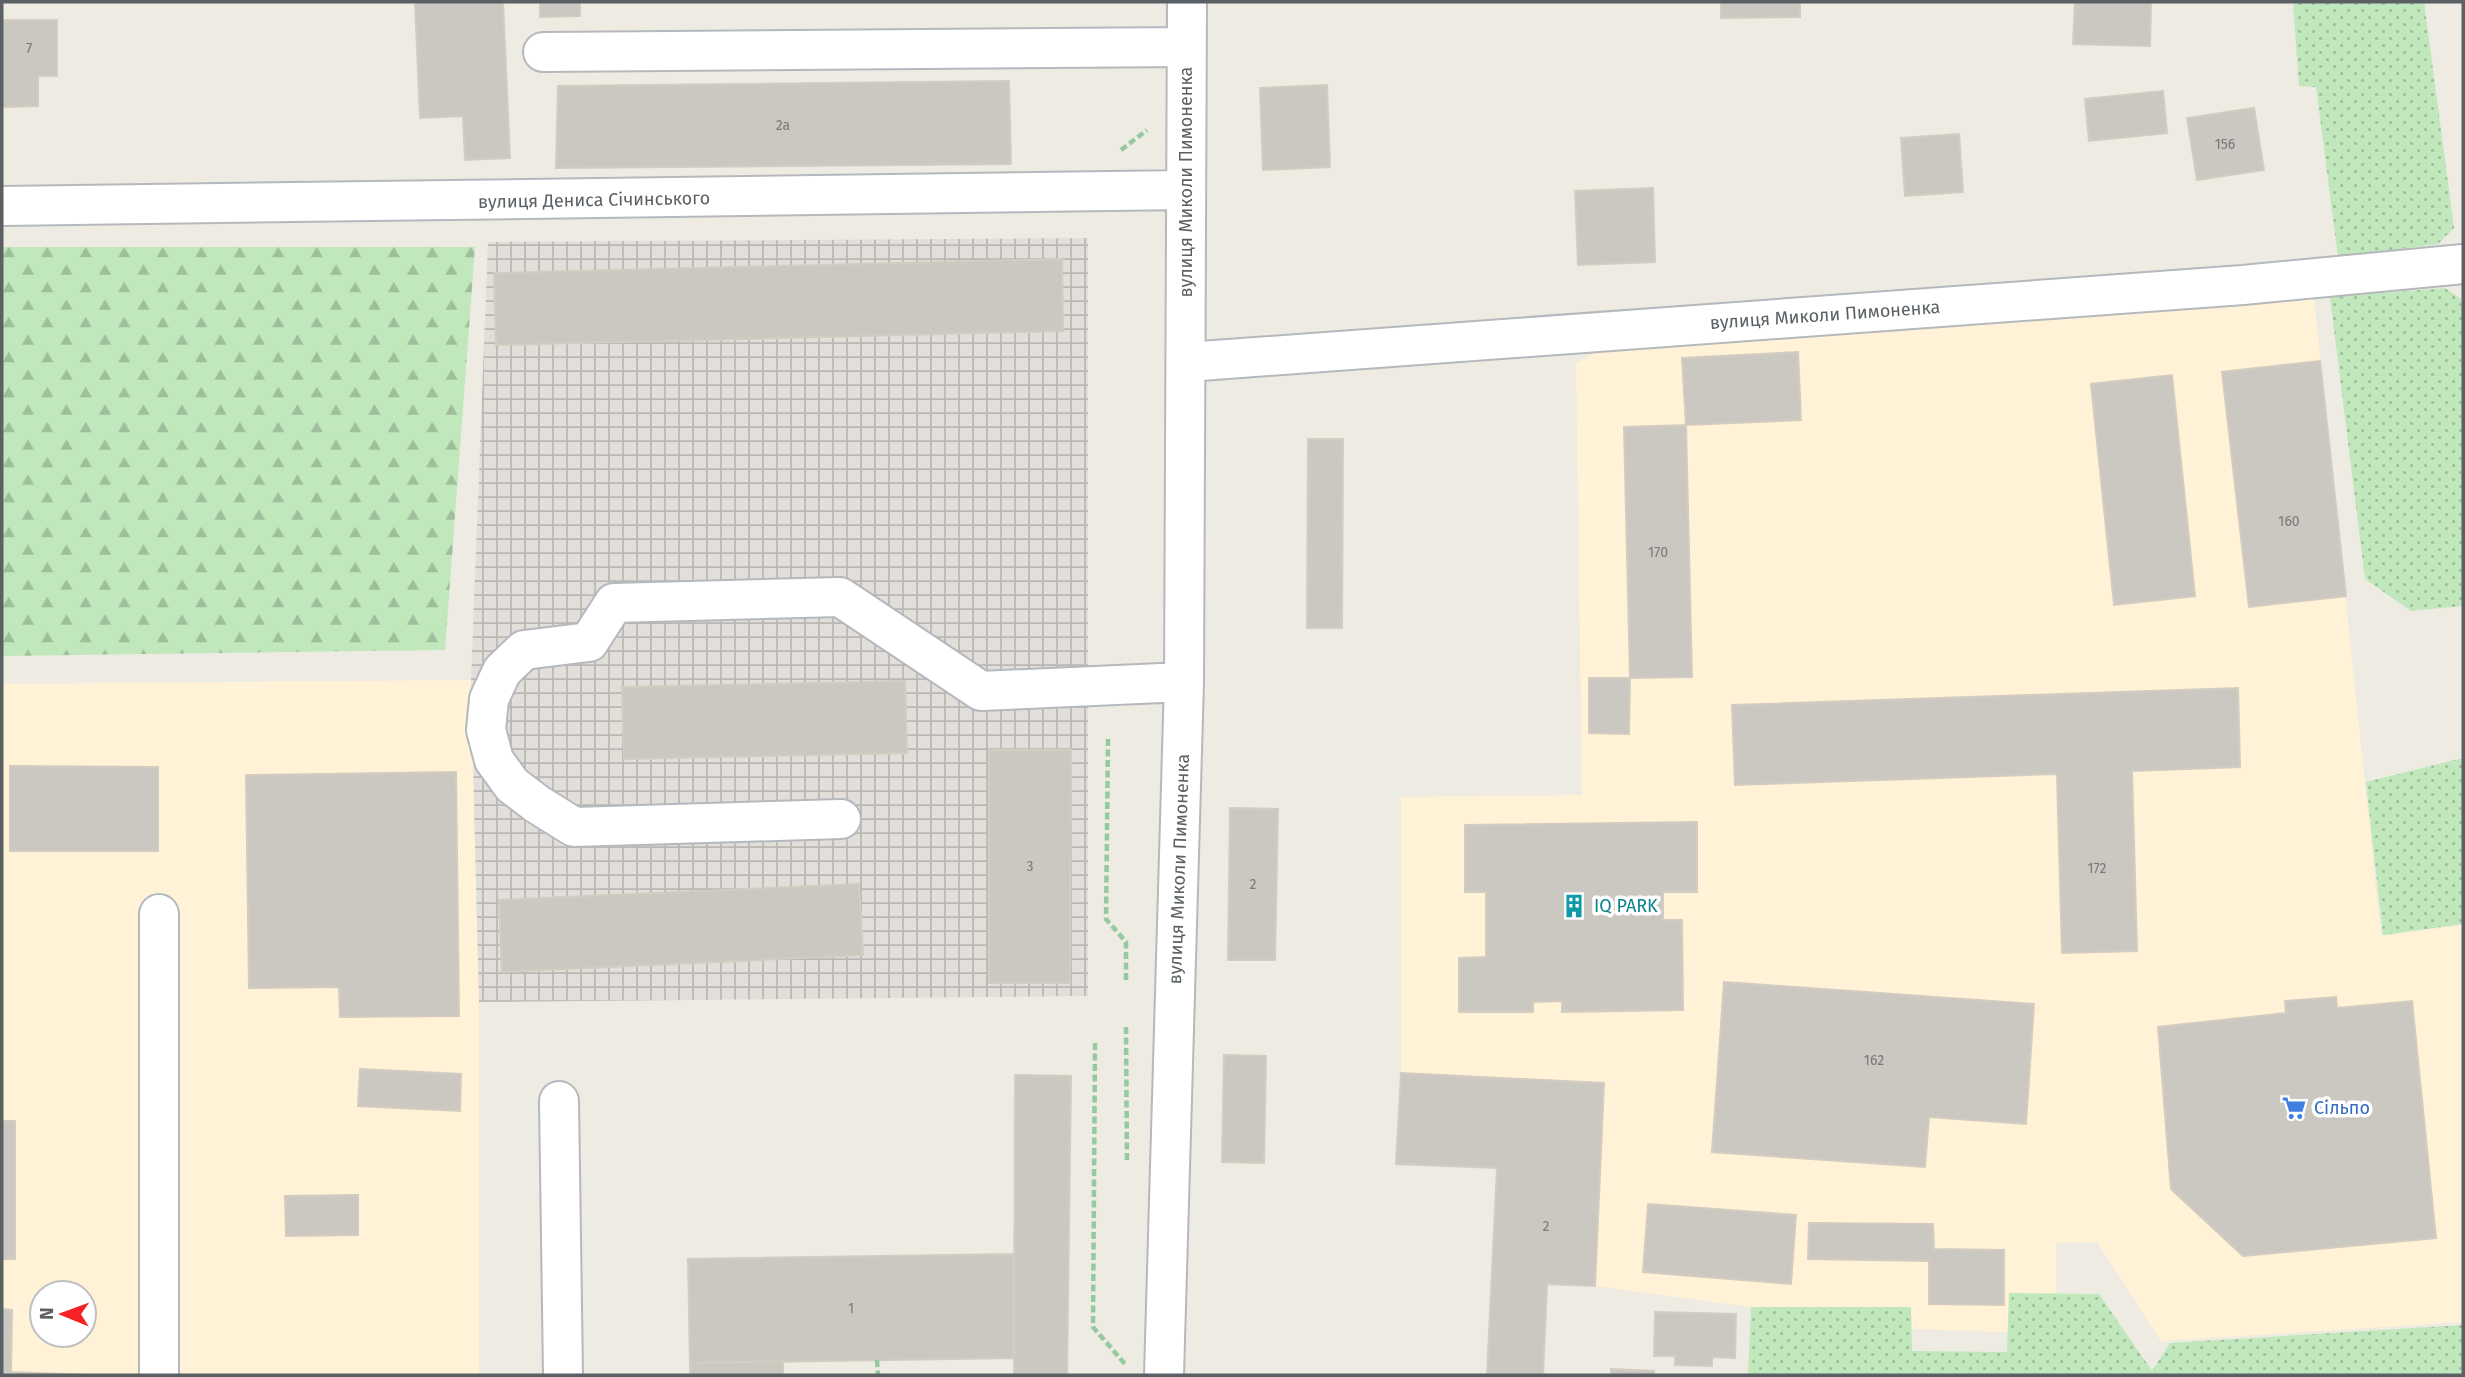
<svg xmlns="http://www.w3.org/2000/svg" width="2465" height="1377" font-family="'Fira Sans',sans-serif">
<defs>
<pattern id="industrial-grid" width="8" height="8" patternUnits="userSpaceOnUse" patternTransform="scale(1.75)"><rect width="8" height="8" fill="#e2deda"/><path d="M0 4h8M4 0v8" fill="none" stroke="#bab7b4"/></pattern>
<pattern id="grass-dots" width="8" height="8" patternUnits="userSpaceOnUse" patternTransform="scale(1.75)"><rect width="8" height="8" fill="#c0e8bc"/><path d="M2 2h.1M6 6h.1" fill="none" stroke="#9fbf9c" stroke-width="1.8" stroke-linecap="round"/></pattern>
<pattern id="forest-firs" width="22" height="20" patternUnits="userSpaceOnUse" patternTransform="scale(1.75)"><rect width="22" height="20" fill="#c0e8bc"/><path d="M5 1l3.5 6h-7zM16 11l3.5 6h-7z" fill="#9fbf9c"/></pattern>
</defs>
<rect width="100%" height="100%" fill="#eeebe2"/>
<path fill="#fff2d6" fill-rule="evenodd" d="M 2314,298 L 2381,936 L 2463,925 L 2463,1322 L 2161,1341 L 2097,1242 L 2056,1243 L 2057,1334 L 1913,1329 L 1595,1286 L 1604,1083 L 1401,1073 L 1401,797 L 1582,795 L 1576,363 L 1601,350 Z
M 471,680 L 479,1003 L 479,1375 L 2,1375 L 2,684 ZM 42,1293 L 84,1293 L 84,1335 L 42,1335 Z"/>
<path fill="url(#industrial-grid)" d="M 1088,238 L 1088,996 L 479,1002 L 471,680 L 488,242 Z"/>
<path fill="url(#grass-dots)" d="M 2293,2 L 2424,2 L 2454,228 L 2438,244 L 2338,257 L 2316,87 L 2299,86 Z
M 2445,288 L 2461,299 L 2463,313 L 2463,606 L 2411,611 L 2365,579 L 2330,297 Z
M 2463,758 L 2463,924 L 2383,935 L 2366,782 Z
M 2009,1293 L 2099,1294 L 2152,1371 L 2170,1343 L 2463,1325 L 2463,1375 L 1748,1375 L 1751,1307 L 1911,1307 L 1912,1351 L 2007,1352 Z"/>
<path fill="url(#forest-firs)" d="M 2,247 L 475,247 L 445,650 L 2,656 Z"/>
<path fill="#cbc7c1" stroke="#d3ccc0" stroke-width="2" d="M 415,2 L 503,2 L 510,158 L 465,160 L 463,116 L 420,118 Z
M 540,2 L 580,2 L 580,16 L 540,17 Z
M 1721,2 L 1800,2 L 1800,17 L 1721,18 Z
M 2075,2 L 2151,2 L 2150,46 L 2073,44 Z
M 2,20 L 57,20 L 57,76 L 38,76 L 38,106 L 2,107 Z
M 1009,81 L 1011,164 L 556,168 L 558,86 Z
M 1327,85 L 1330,167 L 1263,170 L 1260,88 Z
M 2163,91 L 2167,133 L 2089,141 L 2085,99 Z
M 2254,108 L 2264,170 L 2197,180 L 2187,118 Z
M 1959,134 L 1963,192 L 1905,196 L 1901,138 Z
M 1653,188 L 1655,262 L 1578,265 L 1575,191 Z
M 1062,259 L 1063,331 L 496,345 L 494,273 Z
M 1798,352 L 1801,420 L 1686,425 L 1682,358 Z
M 2320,361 L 2346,596 L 2249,607 L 2222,372 Z
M 2172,375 L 2195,596 L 2114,605 L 2091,384 Z
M 1686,425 L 1692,677 L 1630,678 L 1624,427 Z
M 1308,439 L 1343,439 L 1342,628 L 1307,628 Z
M 1589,678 L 1630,678 L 1629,734 L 1589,733 Z
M 905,681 L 907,753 L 624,759 L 622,687 Z
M 2238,688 L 2240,767 L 2132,771 L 2137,951 L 2062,953 L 2057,774 L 1735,785 L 1732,705 Z
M 989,750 L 1071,750 L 1070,983 L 989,983 Z
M 10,766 L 158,767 L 158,851 L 10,851 Z
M 456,772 L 459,1016 L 340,1017 L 339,987 L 249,988 L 246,775 Z
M 1230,808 L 1278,809 L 1275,960 L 1228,960 Z
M 1697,822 L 1697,892 L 1663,892 L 1663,920 L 1682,920 L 1683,1010 L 1562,1012 L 1562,1001 L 1533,1002 L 1533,1012 L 1459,1012 L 1459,958 L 1486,957 L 1486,892 L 1465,892 L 1465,825 Z
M 859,884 L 863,955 L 502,972 L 499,900 Z
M 1724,982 L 2034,1004 L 2026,1124 L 1929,1117 L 1925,1167 L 1712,1152 Z
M 2336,997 L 2337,1008 L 2412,1001 L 2436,1238 L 2243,1256 L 2171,1189 L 2158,1027 L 2286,1013 L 2285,1001 Z
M 1224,1055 L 1266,1056 L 1264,1163 L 1222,1162 Z
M 360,1069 L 461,1074 L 460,1111 L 358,1106 Z
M 1401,1073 L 1604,1083 L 1595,1286 L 1547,1284 L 1543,1375 L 1487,1375 L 1497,1168 L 1396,1164 Z
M 1015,1075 L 1071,1076 L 1067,1375 L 1014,1375 Z
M 2,1121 L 15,1121 L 15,1259 L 2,1259 Z
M 358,1195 L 358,1235 L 286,1236 L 285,1196 Z
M 1648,1204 L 1796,1215 L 1791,1284 L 1643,1272 Z
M 1809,1223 L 1933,1224 L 1934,1249 L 2004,1250 L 2004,1305 L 1929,1304 L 1929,1261 L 1808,1259 Z
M 1013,1254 L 1014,1358 L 690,1363 L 688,1259 Z
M 2,1309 L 12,1310 L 11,1372 L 90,1375 L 2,1375 Z
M 1655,1312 L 1736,1314 L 1735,1358 L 1712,1357 L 1712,1366 L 1675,1365 L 1675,1356 L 1654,1356 Z
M 783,1361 L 783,1375 L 690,1375 L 690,1363 Z
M 1611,1369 L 1654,1371 L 1654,1375 L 1611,1375 Z"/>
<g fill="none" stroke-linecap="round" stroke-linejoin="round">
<g stroke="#b5b9bd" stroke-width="42">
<path id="minor" d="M 543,52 L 1186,47
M 2,206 L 1185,190
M 1187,362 L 2243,285 L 2463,264
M 841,819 L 574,827 L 537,804 L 512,785 L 494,760 L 486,730 L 489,699 L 502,671 L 524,650 L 589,642 L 614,603 L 840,597 L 981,691 L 1184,682
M 559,1101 L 563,1375
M 159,1375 L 159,914
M 1164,1375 L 1184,682 L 1187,2"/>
</g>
<path stroke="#95ca9f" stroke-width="4.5" stroke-dasharray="7 3.5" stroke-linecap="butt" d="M 1121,150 L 1147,130
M 1108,739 L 1106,919 L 1126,942 L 1126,982
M 1126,1027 L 1127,1163
M 1095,1043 L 1093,1327 L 1125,1364
M 877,1360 L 878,1375"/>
<use href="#minor" stroke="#fff" stroke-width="38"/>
</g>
<defs>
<g id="building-bare" transform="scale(1.89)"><path d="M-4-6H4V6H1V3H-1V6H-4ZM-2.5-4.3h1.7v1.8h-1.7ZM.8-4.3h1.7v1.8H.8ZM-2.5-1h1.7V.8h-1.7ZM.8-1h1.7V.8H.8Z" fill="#0f9aa8" stroke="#fff" stroke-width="2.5" paint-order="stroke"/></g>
<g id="supermarket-bare" transform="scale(1.89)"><path d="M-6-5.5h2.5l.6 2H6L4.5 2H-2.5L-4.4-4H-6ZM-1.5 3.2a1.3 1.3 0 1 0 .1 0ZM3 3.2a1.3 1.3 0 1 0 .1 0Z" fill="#3f7fe0" stroke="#fff" stroke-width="2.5" paint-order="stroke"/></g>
</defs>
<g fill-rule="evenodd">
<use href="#building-bare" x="1574" y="906"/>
<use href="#supermarket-bare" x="2294" y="1108"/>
</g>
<g text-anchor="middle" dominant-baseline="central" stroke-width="7" stroke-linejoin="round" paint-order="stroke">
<g font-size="14" fill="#767a7b">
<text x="29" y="48">7</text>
<text x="783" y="125">2а</text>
<text x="2225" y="144">156</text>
<text x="2289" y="521">160</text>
<text x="1658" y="552">170</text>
<text x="1030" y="866">3</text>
<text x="2097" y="868">172</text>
<text x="1253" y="884">2</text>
<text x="1874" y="1060">162</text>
<text x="1546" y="1226">2</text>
<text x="851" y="1308">1</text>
</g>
<g font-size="18" fill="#5a6064" stroke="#fff">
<text transform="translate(1186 182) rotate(-90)">вулиця Миколи Пимоненка</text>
<text transform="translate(594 200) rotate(-1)">вулиця Дениса Січинського</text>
<text transform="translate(1825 315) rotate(-4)">вулиця Миколи Пимоненка</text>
<text transform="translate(1179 869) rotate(-88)">вулиця Миколи Пимоненка</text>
</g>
<g font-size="18" fill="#0d838f" stroke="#fff" text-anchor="start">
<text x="1594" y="906">IQ PARK</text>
</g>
<g font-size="18" fill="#366cbe" stroke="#fff" text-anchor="start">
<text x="2314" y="1108">Сільпо</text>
</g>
</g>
<rect width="2465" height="1377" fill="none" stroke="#5a6064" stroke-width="7"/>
<g transform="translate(63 1314) rotate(271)"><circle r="33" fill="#ffffff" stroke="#bdbfc1" stroke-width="2"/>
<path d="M0-5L12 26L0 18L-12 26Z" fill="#f52124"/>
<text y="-10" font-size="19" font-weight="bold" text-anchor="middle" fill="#5a6064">N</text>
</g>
</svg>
